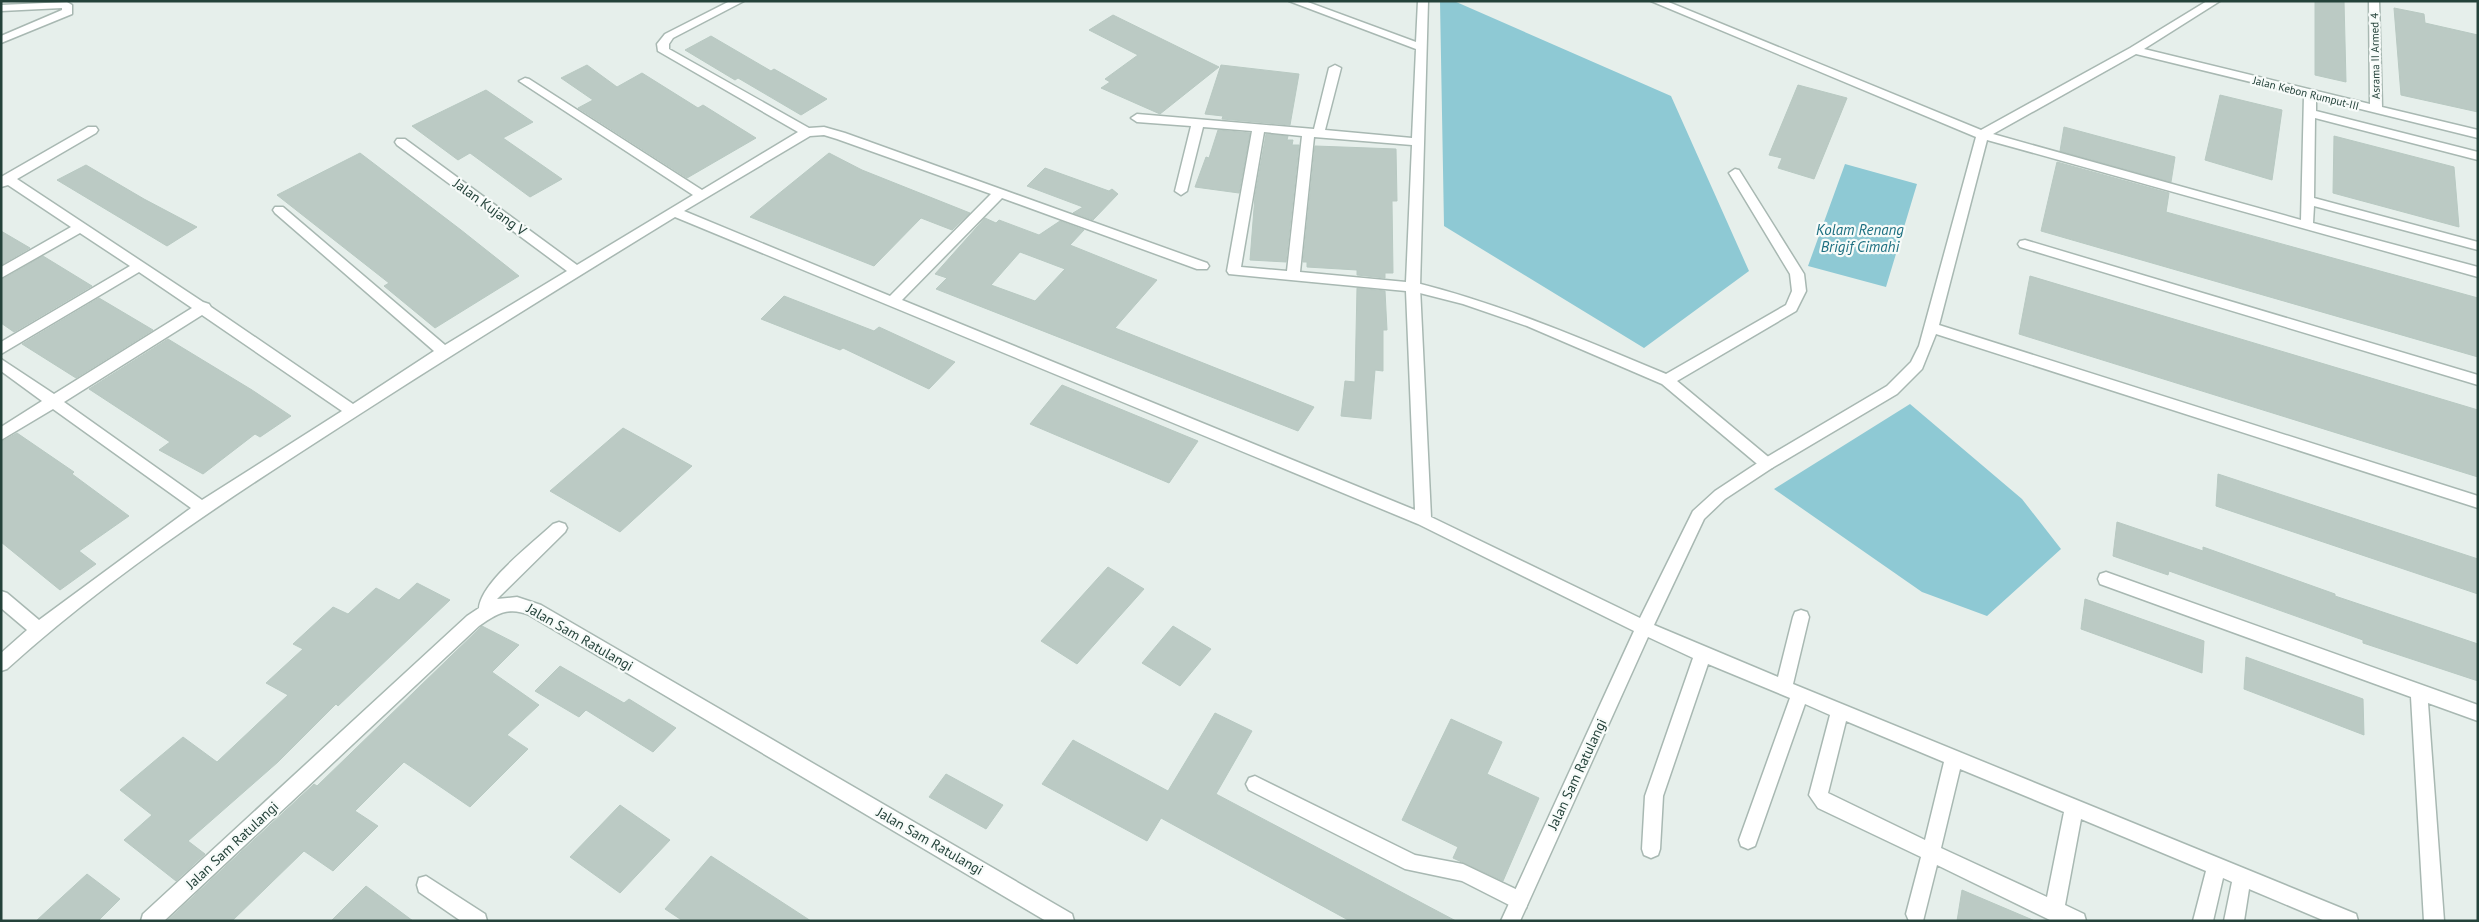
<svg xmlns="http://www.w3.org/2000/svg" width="2479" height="922" font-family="'PT Sans',sans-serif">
<rect width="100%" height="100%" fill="#e6efeb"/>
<path fill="#8ec9d4" d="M 1440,1 L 1454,1 L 1671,96 L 1749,271 L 1644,348 L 1444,226 Z
M 1845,164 L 1917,184 L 1886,287 L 1808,266 Z
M 1910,404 L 2022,499 L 2061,549 L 1987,616 L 1922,592 L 1774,489 Z"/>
<path fill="#bbcac4" stroke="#b8c9c2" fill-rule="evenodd" d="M 2315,1 L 2344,1 L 2346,82 L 2315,75 Z
M 2394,8 L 2424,14 L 2425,23 L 2478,35 L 2478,112 L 2401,95 Z
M 1113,15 L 1219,67 L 1160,114 L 1101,88 L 1110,82 L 1105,79 L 1138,55 L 1089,30 Z
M 711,36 L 771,71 L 774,69 L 827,99 L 801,115 L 738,78 L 735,80 L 685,50 Z
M 587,65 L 617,87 L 642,73 L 698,108 L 703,105 L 756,138 L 687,178 L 578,108 L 593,100 L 561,78 Z
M 1221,65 L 1299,74 L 1290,125 L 1222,119 L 1223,116 L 1205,114 Z
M 1798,85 L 1847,98 L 1814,179 L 1778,168 L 1782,158 L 1769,155 Z
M 486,90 L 533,122 L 503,138 L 562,179 L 530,197 L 470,153 L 458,160 L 412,126 Z
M 2220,95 L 2282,110 L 2272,180 L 2205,160 Z
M 2064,127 L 2175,157 L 2171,182 L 2060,151 Z
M 1218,130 L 1250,133 L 1239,193 L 1195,187 L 1206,157 L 1209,158 Z
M 1266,134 L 1288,136 L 1287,140 L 1293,140 L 1292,145 L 1299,145 L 1286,262 L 1250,260 L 1255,196 Z
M 2334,136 L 2454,167 L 2459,227 L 2333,193 Z
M 1315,146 L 1396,149 L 1397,201 L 1392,201 L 1393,273 L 1385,273 L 1385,278 L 1357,275 L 1357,270 L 1307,267 L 1307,262 L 1303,262 Z
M 360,153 L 461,230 L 519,276 L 435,328 L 384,286 L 389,283 L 277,195 Z
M 829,153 L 862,170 L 970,213 L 952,230 L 921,218 L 874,266 L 750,217 Z
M 2057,162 L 2169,193 L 2166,212 L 2478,298 L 2478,357 L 2041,231 Z
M 86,165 L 144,199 L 197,227 L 167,246 L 57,180 Z
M 1045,168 L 1109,191 L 1112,189 L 1118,194 L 1093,220 L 1073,213 L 1083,207 L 1027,186 Z
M 985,218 L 996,223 L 999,220 L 1039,235 L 1060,221 L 1084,230 L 1070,245 L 1157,280 L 1115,328 L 1314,407 L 1298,431 L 936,289 L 947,278 L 935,274 ZM 1020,252 L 1065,269 L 1035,301 L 991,285 Z
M 1,231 L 30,248 L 1,265 Z
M 43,256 L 92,286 L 14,332 L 1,323 L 1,280 Z
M 2030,276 L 2478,410 L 2478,477 L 2019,334 Z
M 1357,288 L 1385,291 L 1387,330 L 1383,330 L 1383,371 L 1375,370 L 1371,419 L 1341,416 L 1345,381 L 1355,382 Z
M 784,296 L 874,331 L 879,327 L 955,362 L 929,389 L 843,348 L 840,350 L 761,319 Z
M 99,298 L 153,330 L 76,378 L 22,344 Z
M 168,339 L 252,390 L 291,416 L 260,437 L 255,434 L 203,474 L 159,450 L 170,442 L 89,389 Z
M 1062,385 L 1198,441 L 1169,483 L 1030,424 Z
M 623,428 L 692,466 L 620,532 L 550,491 Z
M 17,433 L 74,472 L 72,474 L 129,516 L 79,551 L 96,564 L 60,590 L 1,542 L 1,442 Z
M 2218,474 L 2478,559 L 2478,594 L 2216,506 Z
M 2117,522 L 2203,551 L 2203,547 L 2335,594 L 2335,596 L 2478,644 L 2478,681 L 2363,643 L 2363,640 L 2169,571 L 2168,575 L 2113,556 Z
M 1108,567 L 1144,589 L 1077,664 L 1041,641 Z
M 417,583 L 450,600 L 338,706 L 336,704 L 278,762 L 188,841 L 205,854 L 176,881 L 124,840 L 152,815 L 120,790 L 183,737 L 217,762 L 288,695 L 266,683 L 303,649 L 293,644 L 333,607 L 348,614 L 376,588 L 399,600 Z
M 2085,599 L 2204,641 L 2202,673 L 2081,629 Z
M 482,626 L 519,645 L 492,672 L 539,705 L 507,735 L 528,749 L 470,807 L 404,762 L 355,811 L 378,826 L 333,871 L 304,851 L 232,921 L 167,921 L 314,784 L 317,786 Z
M 1173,626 L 1211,649 L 1180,686 L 1142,663 Z
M 2246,657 L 2363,699 L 2364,735 L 2244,689 Z
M 560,666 L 624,703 L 629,699 L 676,728 L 653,752 L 586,710 L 579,717 L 535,691 Z
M 1215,713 L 1252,731 L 1216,794 L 1456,921 L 1350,921 L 1161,818 L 1147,841 L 1042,784 L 1073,740 L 1168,791 Z
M 1451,719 L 1502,742 L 1487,774 L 1539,798 L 1503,881 L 1453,858 L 1458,847 L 1402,820 Z
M 946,774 L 1003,805 L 986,829 L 929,797 Z
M 620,805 L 670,840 L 620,893 L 570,857 Z
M 711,856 L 811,921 L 683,921 L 665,909 Z
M 87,874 L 120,899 L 98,921 L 36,921 Z
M 366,886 L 413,921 L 331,921 Z
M 1962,890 L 2035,921 L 1957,921 Z"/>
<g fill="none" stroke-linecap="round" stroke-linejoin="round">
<g stroke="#a8b8b2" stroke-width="3">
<path id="service" d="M 1735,169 L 1739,170 L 1804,274 L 1806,291 L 1796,311 L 1677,381 L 1772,460 L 1775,464 L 1772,468 L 1762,468 L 1662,384 L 1527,326 L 1463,304 L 1408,290 L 1406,287 L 1413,282 C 1501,304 1583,339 1666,374 L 1786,305 L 1792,291 L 1790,274 L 1729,173 Z
M 1255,776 L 1415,855 L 1463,864 L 1526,894 L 1528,901 L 1526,908 L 1519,910 L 1462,881 L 1405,869 L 1249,790 L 1246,784 L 1249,778 Z
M 426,876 L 485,914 L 487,921 L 461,921 L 419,892 L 417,885 L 419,878 Z"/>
</g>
<g stroke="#a8b8b2" stroke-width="3">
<path id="minor" d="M 730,1 L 744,1 L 673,38 L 669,44 L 669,49 L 809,128 L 824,127 L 845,133 L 1207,263 L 1209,266 L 1207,269 L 1197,269 L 1002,198 L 902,300 L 1415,510 L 1406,291 L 1229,274 L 1227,271 L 1252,131 L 1203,127 L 1187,191 L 1181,195 L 1175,191 L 1191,126 L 1137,122 L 1131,118 L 1137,114 L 1314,129 L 1329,68 L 1335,65 L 1341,68 L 1325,130 L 1412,138 L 1416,49 L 1289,1 L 1305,1 L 1416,42 L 1418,1 L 1428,1 L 1420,287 L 1431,517 L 1640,618 L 1693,511 L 1715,491 L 1762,460 L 1887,386 L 1911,362 L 1919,346 L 1976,137 L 1651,1 L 1666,1 L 1981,130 L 2130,48 L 2207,1 L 2220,1 L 2144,49 L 2370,104 L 2369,1 L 2379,1 L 2382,107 L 2478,130 L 2478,138 L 2316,98 L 2316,111 L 2478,152 L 2478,160 L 2315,118 L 2314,198 L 2478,242 L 2478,250 L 2314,206 L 2313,223 L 2478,267 L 2478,277 L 1987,140 L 1939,325 L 2478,496 L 2478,508 L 1936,334 L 1922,369 L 1897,394 L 1772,468 L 1725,499 L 1704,519 L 1654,625 L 1778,677 L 1793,617 L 1795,612 L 1801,610 L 1807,612 L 1809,617 L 1793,684 L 2356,914 L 2358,921 L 2325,921 L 2249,889 L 2244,921 L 2224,921 L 2232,882 L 2223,878 L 2213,921 L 2193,921 L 2206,871 L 2081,819 L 2065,905 L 2084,914 L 2086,921 L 2052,921 L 1937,865 L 1923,921 L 1909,921 L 1906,914 L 1921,857 L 1818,808 L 1809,795 L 1830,715 L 1805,704 L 1755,846 L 1748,849 L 1741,846 L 1739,840 L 1790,698 L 1708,664 L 1663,796 L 1660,849 L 1658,855 L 1651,858 L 1644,855 L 1642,849 L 1645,796 L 1693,658 L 1648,637 L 1520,921 L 1501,921 L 1634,631 L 1418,524 L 675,217 C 556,290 438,363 321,439 C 212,509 103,582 7,669 L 1,671 L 1,653 L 27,630 L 1,608 L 1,591 L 7,593 L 39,620 L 191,508 L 53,409 L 1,440 L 1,427 L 42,401 L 1,371 L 1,359 L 54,394 L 192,308 L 139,272 L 1,354 L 1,342 L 130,266 L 80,233 L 1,278 L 1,267 L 71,227 L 8,185 L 1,187 L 1,177 L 88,127 L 96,127 L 98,130 L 96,133 L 17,179 L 203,302 L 209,304 L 211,307 L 353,404 L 434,351 L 275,213 L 273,210 L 275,207 L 283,207 L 445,345 L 567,271 L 397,145 L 395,142 L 397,139 L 405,139 L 577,265 L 693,195 L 519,81 L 525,78 L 529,79 L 702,190 L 798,132 L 658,51 L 657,44 L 665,34 ZM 2136,54 L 2304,95 L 2301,220 L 1993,134 ZM 1264,132 L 1302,136 L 1287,271 L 1241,267 ZM 824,135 L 837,139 L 991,194 L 890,296 L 684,211 L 810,136 ZM 1314,137 L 1412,145 L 1406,282 L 1300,272 ZM 202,315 L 342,411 L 202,500 L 64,402 ZM 1846,721 L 1944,762 L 1925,840 L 1828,793 ZM 1960,769 L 2064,812 L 2047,897 L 1941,848 Z
M 67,2 L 72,5 L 72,14 L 1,43 L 1,36 L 62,10 L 62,8 L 1,11 L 1,5 Z
M 2025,240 L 2478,375 L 2478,385 L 2020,247 L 2018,244 L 2020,241 Z
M 559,522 L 565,524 L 567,528 L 565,532 L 497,599 L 517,597 L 541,605 L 1072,914 L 1074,921 L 1046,921 L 529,615 C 509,606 496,614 479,626 L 164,921 L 141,921 L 143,914 L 467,616 L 479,608 C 481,582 534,542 553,524 Z
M 2106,572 L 2478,705 L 2478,721 L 2428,703 L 2444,921 L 2424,921 L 2411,697 L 2100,584 L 2098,579 L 2100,574 Z"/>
</g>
<use href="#service" fill="#fff" fill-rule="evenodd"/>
<use href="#minor" fill="#fff" fill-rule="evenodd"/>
</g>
<g text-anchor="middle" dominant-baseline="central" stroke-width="4.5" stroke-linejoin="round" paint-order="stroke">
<g font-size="11" fill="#24423a" stroke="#f7fbf9">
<text transform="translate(2375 56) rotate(-91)">Asrama II Armed 4</text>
<text transform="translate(2306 93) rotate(14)">Jalan Kebon Rumput-III</text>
</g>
<g font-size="14" fill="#24423a" stroke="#f7fbf9">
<text transform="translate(490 207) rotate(36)">Jalan Kujang V</text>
<text transform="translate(580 637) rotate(30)">Jalan Sam Ratulangi</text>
<text transform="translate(1577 774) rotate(-65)">Jalan Sam Ratulangi</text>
<text transform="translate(930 841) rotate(30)">Jalan Sam Ratulangi</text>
<text transform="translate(232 845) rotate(-43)">Jalan Sam Ratulangi</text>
</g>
<g font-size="15" font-style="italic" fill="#1c6f80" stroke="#f7fbf9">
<text x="1860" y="229">Kolam Renang<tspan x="1860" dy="17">Brigif Cimahi</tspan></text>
</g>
</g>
<rect width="2479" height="922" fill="none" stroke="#24423a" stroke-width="5"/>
</svg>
